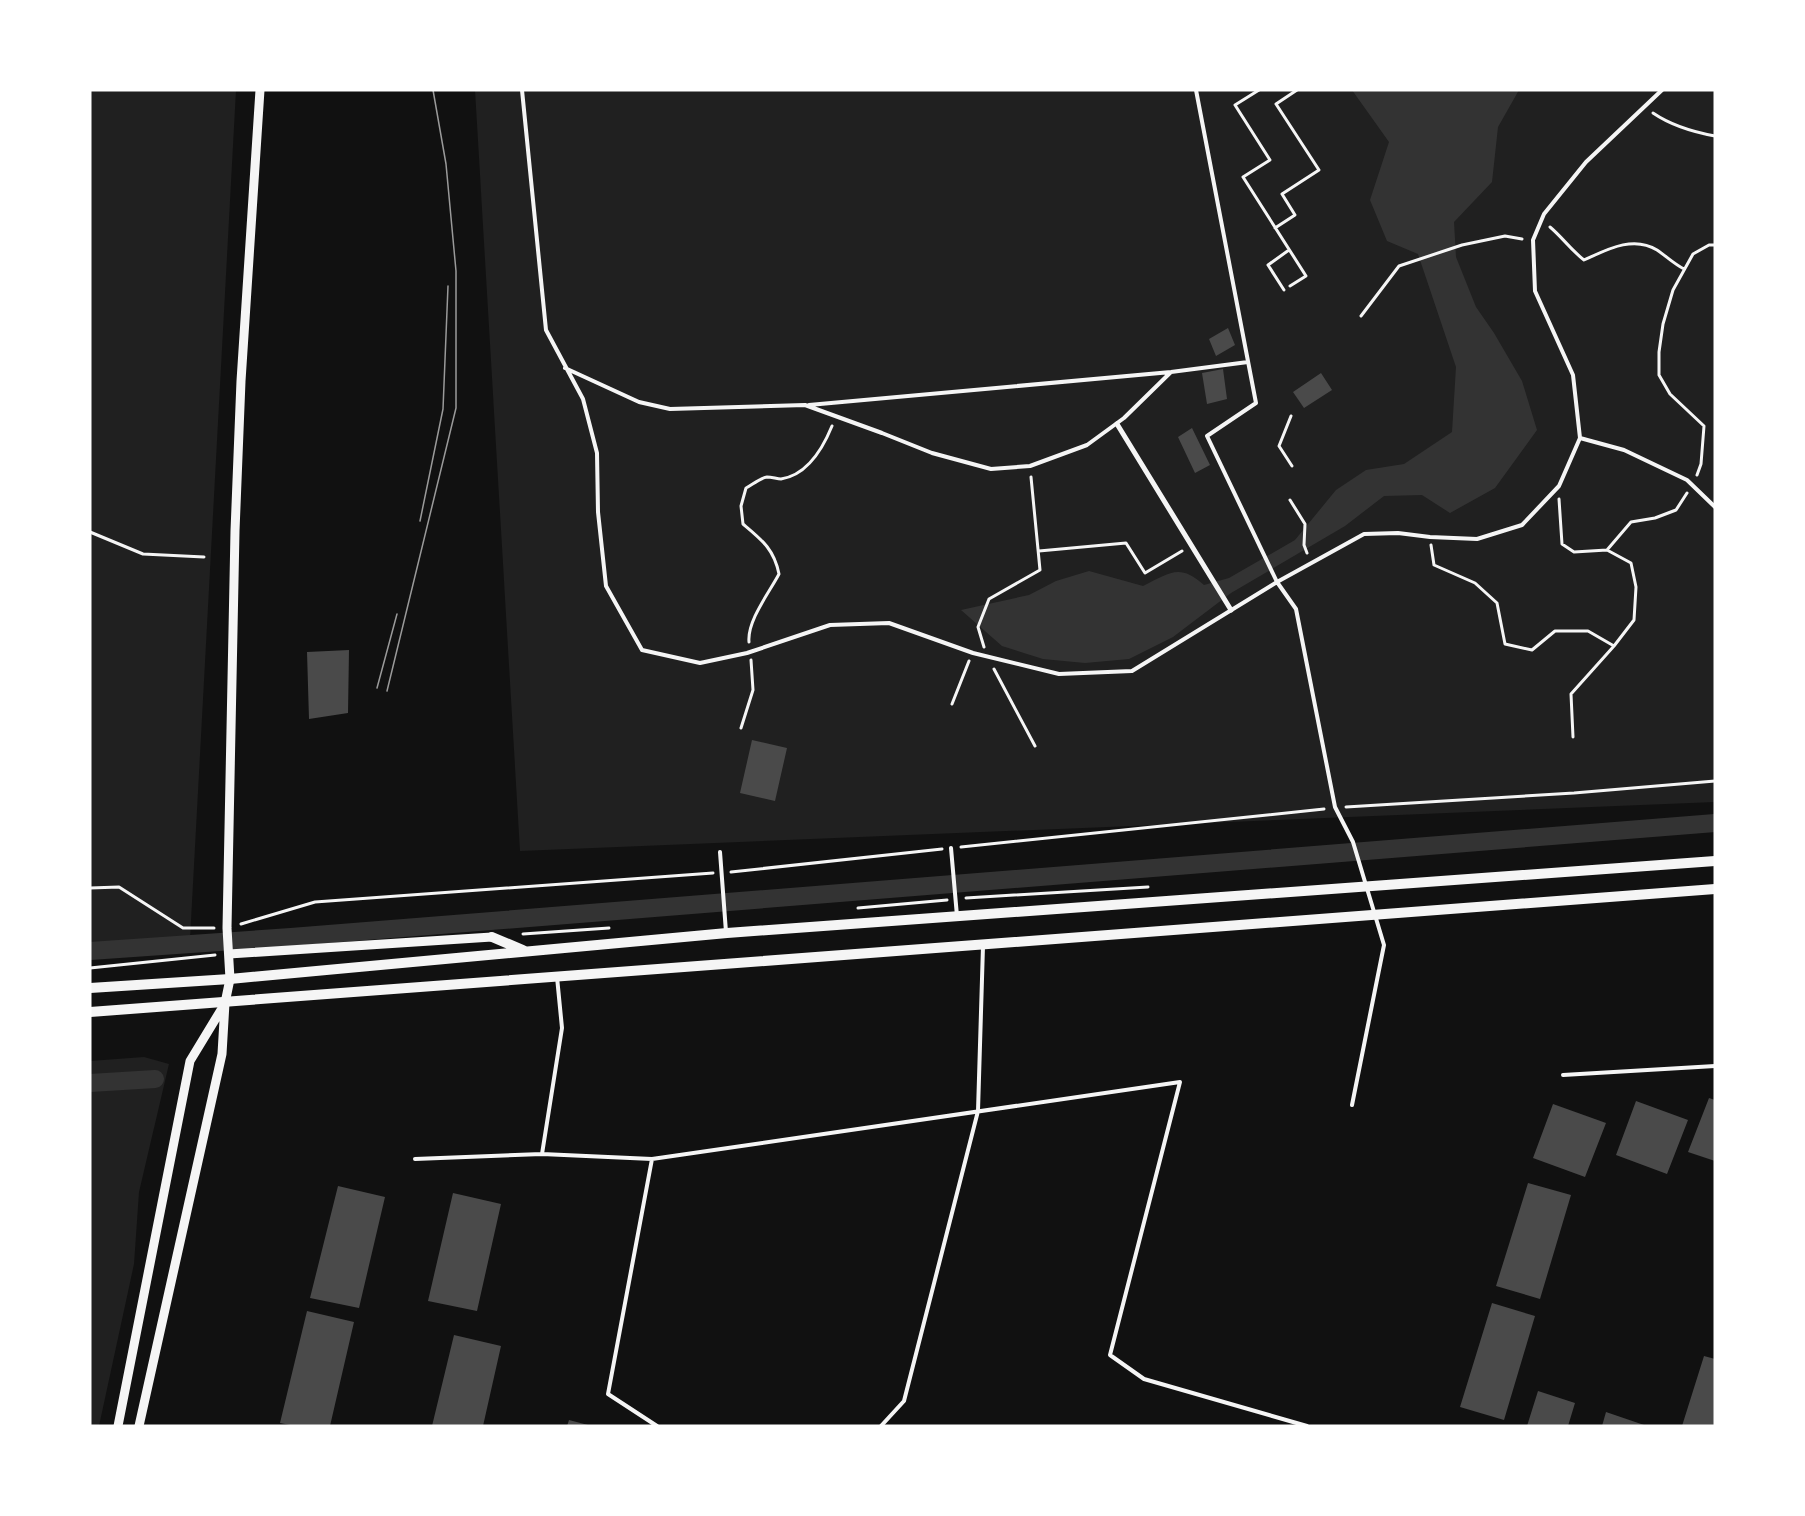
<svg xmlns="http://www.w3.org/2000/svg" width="1805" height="1516" font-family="'Roboto Condensed',sans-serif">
<rect width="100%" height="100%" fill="#111"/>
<path fill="#202020" d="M 236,90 L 190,939 L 90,943 L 90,91 Z
M 475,90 L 1715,90 L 1715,802 L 520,851 Z
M 144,1057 L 169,1064 L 139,1192 L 134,1264 L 99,1426 L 90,1426 L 90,1061 Z"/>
<path fill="#333" d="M 1352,90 L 1519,90 L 1498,127 L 1492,182 L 1454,222 L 1456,257 L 1476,307 L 1494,333 L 1522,381 L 1537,430 L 1495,488 L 1450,513 L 1422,495 L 1384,496 L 1345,526 L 1231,593 L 1173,637 L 1129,659 L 1085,663 L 1043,659 L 1002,646 L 961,610 L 1029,595 L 1056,581 L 1089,571 L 1143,586 C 1170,573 1179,563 1204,585 L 1229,578 L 1295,540 L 1336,490 L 1366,470 L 1404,464 L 1452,432 L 1456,367 L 1418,254 L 1387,241 L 1370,200 L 1389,142 Z"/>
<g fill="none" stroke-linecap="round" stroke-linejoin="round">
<path stroke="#333" stroke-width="18" d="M 90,951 L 291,937 L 1715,823
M 90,1083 L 155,1079"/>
</g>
<path fill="#4a4a4a" d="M 1228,328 L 1235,345 L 1216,356 L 1209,339 Z
M 1223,369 L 1227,399 L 1207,404 L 1202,373 Z
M 1321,373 L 1332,390 L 1304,408 L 1293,392 Z
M 1192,428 L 1210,465 L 1195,473 L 1178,437 Z
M 349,650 L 348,713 L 309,719 L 307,652 Z
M 752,740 L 787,748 L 775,801 L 740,793 Z
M 1709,1098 L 1715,1100 L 1715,1161 L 1688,1152 Z
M 1636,1101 L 1688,1120 L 1667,1174 L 1616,1155 Z
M 1553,1104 L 1606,1123 L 1585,1177 L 1533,1158 Z
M 1528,1183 L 1571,1195 L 1540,1299 L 1496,1286 Z
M 338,1186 L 385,1197 L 359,1308 L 310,1298 Z
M 453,1193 L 501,1204 L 477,1311 L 428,1301 Z
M 1492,1303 L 1535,1316 L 1504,1420 L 1460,1407 Z
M 307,1311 L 354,1322 L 330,1426 L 295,1426 L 280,1423 Z
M 454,1335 L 501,1346 L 483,1426 L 432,1426 Z
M 1704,1356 L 1715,1359 L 1715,1426 L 1682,1426 Z
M 1538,1391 L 1575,1403 L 1568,1426 L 1527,1426 Z
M 1606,1412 L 1647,1426 L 1602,1426 Z
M 569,1420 L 588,1425 L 588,1426 L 567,1426 Z"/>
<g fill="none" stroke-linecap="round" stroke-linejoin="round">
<path stroke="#f5f5f5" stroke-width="3" d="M 1259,90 L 1235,105 L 1270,160 L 1243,177 L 1306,276 L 1290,286
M 1653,113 C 1672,126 1693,132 1715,136
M 1550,227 C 1562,237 1571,250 1584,260 C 1606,250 1633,235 1657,250 C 1666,256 1674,264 1684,269
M 1275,228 L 1295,215 L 1282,194 L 1319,170 L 1276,104 L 1297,90
M 1284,290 L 1268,265 L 1289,250
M 1361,316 L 1399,266 L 1462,245 L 1505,236 L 1522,239
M 1291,416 L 1279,446 L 1292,466
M 1697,475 L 1701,464 L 1704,426 L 1670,394 L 1659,375 L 1659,352 L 1663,324 L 1673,290 L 1693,254 L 1709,245 L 1715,245
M 1559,499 L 1562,544 L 1574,552 L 1607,550 L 1631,563 L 1636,587 L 1634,620 L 1614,646
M 1290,500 L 1305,524 L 1304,545 L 1307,553
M 90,532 L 143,554 L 204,557
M 1431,545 L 1434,565 L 1475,583 L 1497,603 L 1505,644 L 1532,650 L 1555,631 L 1588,631 L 1614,646 L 1571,694 L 1573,737
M 1607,550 L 1631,522 L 1655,518 L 1676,510 L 1687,493
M 1039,551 L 1126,543 L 1145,573 L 1182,551
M 749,642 C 747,621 769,593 779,574 C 774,549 762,540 743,524 L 741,506 L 746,488 C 752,485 760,478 767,477 C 772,477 777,479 781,479 C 807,475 823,448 832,426
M 984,647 L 978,627 L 989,599 L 1040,570 L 1031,477
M 994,669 L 1035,746
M 952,704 L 969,661
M 741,728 L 753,690 L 751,660
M 1346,807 L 1574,793 L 1715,781
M 961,847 L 1324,809
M 731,872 L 942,849
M 90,888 L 119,887 L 183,928 L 214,928
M 966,898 L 1148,887
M 858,908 L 947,900
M 241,924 L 315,902 L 713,873
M 523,934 L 609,928
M 90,968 L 215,955"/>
<path stroke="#f5f5f5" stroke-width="4" d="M 522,90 L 546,330 L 583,399 L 597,453 L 598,512 L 606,586 L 642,650 L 700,663 L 747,653 L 830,625 L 889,623 L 973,653 L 1059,674 L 1132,671 L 1277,582 L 1364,534 L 1398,533 L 1430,537 L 1477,539 L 1522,525 L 1559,486 L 1580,438 L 1573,375 L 1535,291 L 1533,240 L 1544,214 L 1586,162 L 1662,90
M 1196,90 L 1256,403 L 1207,436 L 1277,582 L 1296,609 L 1335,807 L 1353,842 L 1384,945 L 1352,1105
M 565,368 L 639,402 L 670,409 L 805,405 L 882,433 L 932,453 L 991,469 L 1030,466 L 1087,445 L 1124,418 L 1171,372
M 809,405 L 1171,372 L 1248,362
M 1580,438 L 1624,450 L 1687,480 L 1715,507
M 951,848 L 957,916
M 720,852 L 726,932
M 1563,1075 L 1715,1066
M 542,1154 L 562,1028 L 557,977
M 415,1159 L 542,1154 L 652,1159
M 657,1426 L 608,1394 L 652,1159 L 1180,1082 L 1110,1355 L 1144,1379 L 1307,1426
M 881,1426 L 904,1401 L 978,1111 L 983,946"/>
<path stroke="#f5f5f5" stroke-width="5" d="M 1117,424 L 1231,610"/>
<path stroke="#f5f5f5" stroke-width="9" d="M 229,954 L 492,937
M 118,1426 L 190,1061 L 224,1005
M 139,1426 L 222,1054 L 225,1003 L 230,979 L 227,928 L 235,531 L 241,381 L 260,90"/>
<path stroke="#f5f5f5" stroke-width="10" d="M 492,937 L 523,950
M 90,988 L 230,979 L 727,933 L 1715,861
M 90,1012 L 1715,889"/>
<path stroke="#9a9a9a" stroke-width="1.5" d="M 420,521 L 443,409 L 448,286
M 377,688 L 397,614
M 387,691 L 456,408 L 456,271 L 446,164 L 433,90"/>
</g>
<rect width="1805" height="1516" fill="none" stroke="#ffffff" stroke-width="183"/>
</svg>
